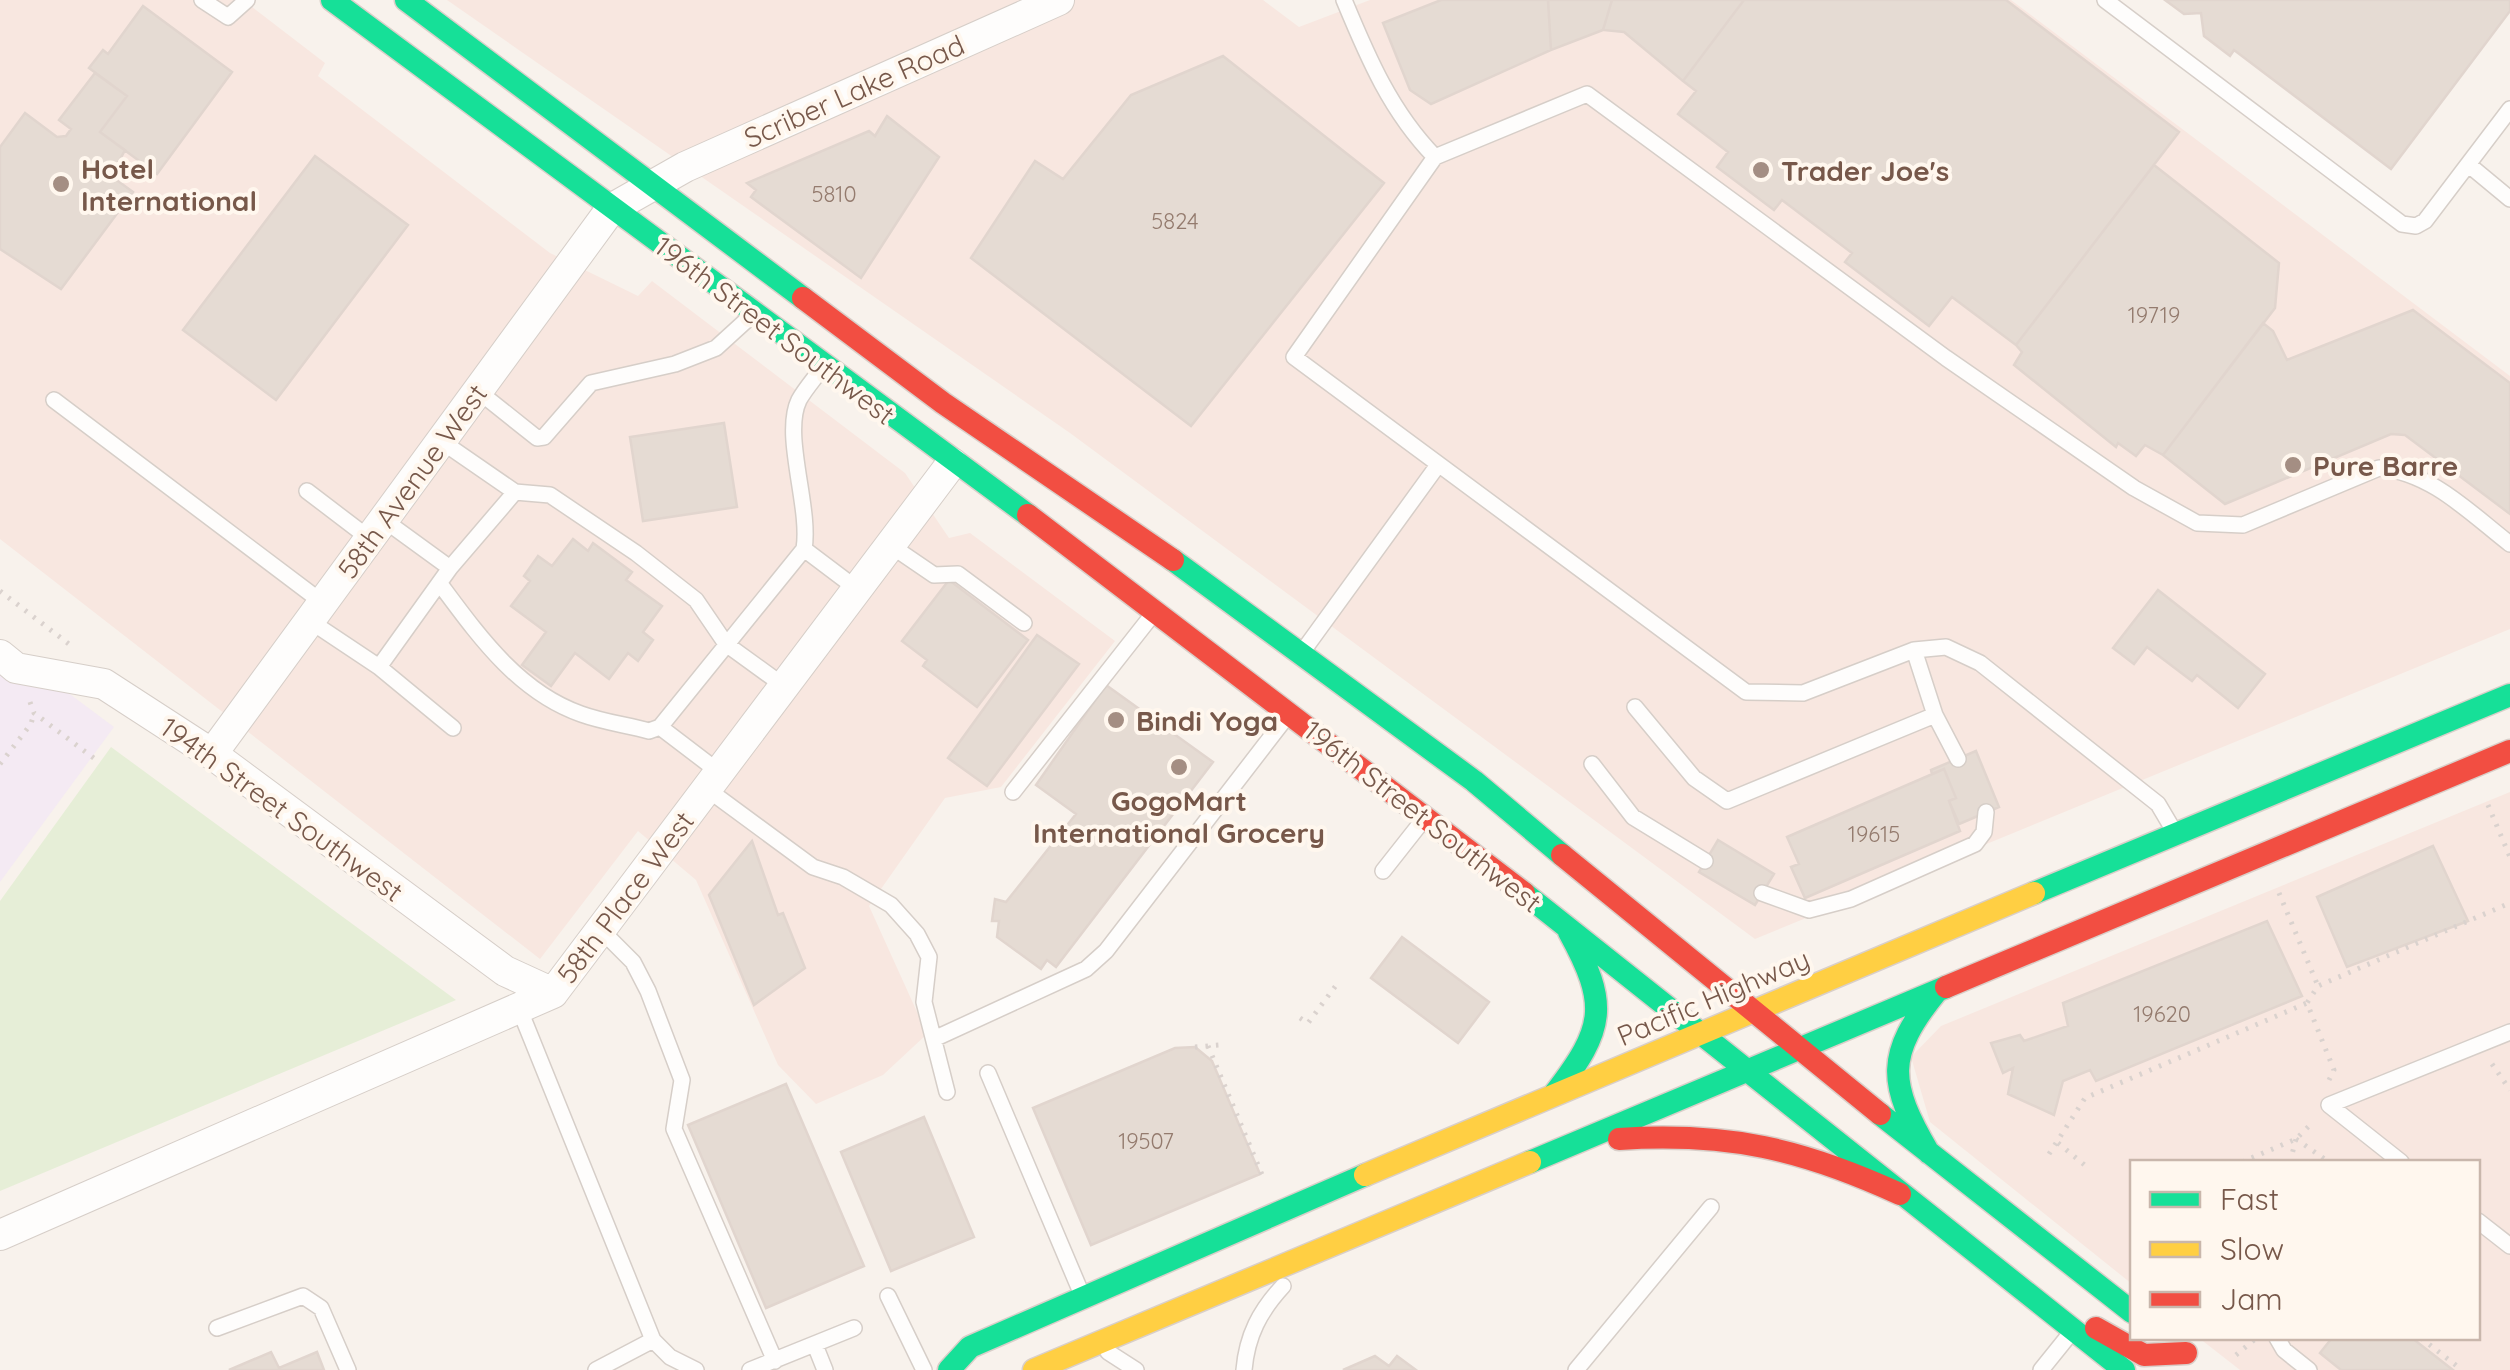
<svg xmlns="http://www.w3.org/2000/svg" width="2510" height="1370" font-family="Quicksand,sans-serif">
<rect width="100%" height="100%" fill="#f8f2ec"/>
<path fill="#f8e7e0" d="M 0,0 L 243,0 L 325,63 L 318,76 L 550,253 L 638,296 L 652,281 L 905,473 L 949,538 L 970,533 L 1115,641 L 1001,787 L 945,798 L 869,906 L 927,1034 L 883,1075 L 816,1104 L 778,1065 L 696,880 L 638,831 L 540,959 L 0,539 Z
M 447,0 L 1263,0 L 1299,27 L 1370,0 L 2011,0 L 2510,376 L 2510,629 L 1755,939 L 1070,433 Z
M 2510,792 L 2510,1370 L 2240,1370 L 2199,1338 L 2478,1338 L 2478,1162 L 2132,1162 L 2132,1284 L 1930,1122 L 1911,1057 L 1941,1026 Z"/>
<path fill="#f4eaf3" d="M 0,642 L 114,727 L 0,882 Z"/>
<path fill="#e6eed7" d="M 111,747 L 456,1000 L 0,1191 L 0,901 Z"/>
<path fill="#e5dbd3" stroke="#e1d5ce" stroke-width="2.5" d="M 1441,0 L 1548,0 L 1551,50 L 1431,104 L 1410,90 L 1383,23 Z
M 1548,0 L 1612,0 L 1603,30 L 1551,50 Z
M 1612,0 L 1744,0 L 1683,81 L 1624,32 L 1603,30 Z
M 1744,0 L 2006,0 L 2179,132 L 2016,345 L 1952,297 L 1929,326 L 1845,262 L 1852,253 L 1782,200 L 1774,210 L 1717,167 L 1728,152 L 1678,114 L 1696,91 L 1683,81 Z
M 2165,0 L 2510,0 L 2510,11 L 2391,169 L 2234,50 L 2230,56 L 2204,36 L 2201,13 L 2184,14 Z
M 143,6 L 232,72 L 157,174 L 100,132 L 127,96 L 89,68 L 103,50 L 108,54 Z
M 1223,56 L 1384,183 L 1191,426 L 971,258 L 1035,161 L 1063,179 L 1131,95 Z
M 95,73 L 127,96 L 100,132 L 125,150 L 111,176 L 133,192 L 61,289 L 0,249 L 0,147 L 25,113 L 57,137 L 66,136 L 71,129 L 59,120 Z
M 887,116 L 939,157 L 861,278 L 751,197 L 756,190 L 747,183 L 869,131 L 875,136 Z
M 315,156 L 408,225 L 276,400 L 183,330 Z
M 2154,165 L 2279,263 L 2275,308 L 2163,455 L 2145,445 L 2136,456 L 2118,443 L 2116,447 L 2014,365 L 2022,352 L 2016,345 Z
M 2413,310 L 2510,383 L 2510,514 L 2405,435 L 2391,434 L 2225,504 L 2163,455 L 2263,323 L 2273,331 L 2287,360 Z
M 724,423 L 737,507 L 643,521 L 630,437 Z
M 573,539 L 588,551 L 593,543 L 632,572 L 626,580 L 662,606 L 643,632 L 653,640 L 638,661 L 628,653 L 609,679 L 575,653 L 551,686 L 522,665 L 546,632 L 511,606 L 530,581 L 524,576 L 538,556 L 552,566 Z
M 949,580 L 1028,640 L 977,707 L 923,666 L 927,660 L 902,641 Z
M 2158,590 L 2265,674 L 2238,708 L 2197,675 L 2192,681 L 2147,647 L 2134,664 L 2113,648 Z
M 1037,635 L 1079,664 L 987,786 L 948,758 Z
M 1106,685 L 1213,762 L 1056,967 L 1047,960 L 1041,969 L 997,937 L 999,921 L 992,921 L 995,899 L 1006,902 L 1076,814 L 1036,785 Z
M 1976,751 L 1999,807 L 1959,824 L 1949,801 L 1956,798 L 1944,769 L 1932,774 L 1931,770 Z
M 1944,769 L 1956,798 L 1949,801 L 1960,831 L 1805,898 L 1791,867 L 1799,864 L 1787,837 Z
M 1718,840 L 1774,874 L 1755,905 L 1699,872 Z
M 752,841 L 778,915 L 783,913 L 805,968 L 754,1005 L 709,895 Z
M 2433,846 L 2468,921 L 2347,967 L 2317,897 Z
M 2267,921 L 2302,996 L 2096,1081 L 2090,1070 L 2063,1081 L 2054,1115 L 2008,1094 L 2013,1068 L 2003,1073 L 1991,1043 L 2020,1035 L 2024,1041 L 2068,1026 L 2063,1003 Z
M 1402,937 L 1489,1002 L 1458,1043 L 1371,978 Z
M 1195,1047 L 1212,1061 L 1260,1174 L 1091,1245 L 1033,1108 L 1175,1048 Z
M 786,1084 L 864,1266 L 766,1308 L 688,1125 Z
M 924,1117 L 974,1237 L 891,1271 L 841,1152 Z
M 2332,1338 L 2412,1338 L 2453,1370 L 2341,1370 L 2320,1353 Z
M 271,1352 L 279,1368 L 317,1352 L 324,1370 L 229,1370 Z
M 1375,1356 L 1389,1366 L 1397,1356 L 1416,1370 L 1343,1370 Z"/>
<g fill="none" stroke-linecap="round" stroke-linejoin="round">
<g stroke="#d6cec8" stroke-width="18">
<path id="lane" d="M 202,0 L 228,17 L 247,0
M 1344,0 C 1368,58 1391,112 1435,157
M 2105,0 L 2402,224 L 2416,226 L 2425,221 L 2510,109
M 2469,165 L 2510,199
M 478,391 L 537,438 L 544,437 L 591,383 L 675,364 L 716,348 L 750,317
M 54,400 L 323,603
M 441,441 L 515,492 L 550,495 L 636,553 L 696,600 L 726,644 L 784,686
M 307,491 L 370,539
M 384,520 L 450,568
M 890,545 L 934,575 L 958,574 L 1024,623
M 804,549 L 857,589
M 440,584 C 478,635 518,692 581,714 C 603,722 627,725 649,731 L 660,727 L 804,549 C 811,507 782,435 799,400 C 805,389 815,378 822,368
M 310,621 L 379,667 L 453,728
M 1303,651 L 1438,465
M 379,667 L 450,568 L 515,492
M 1635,707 L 1694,778 L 1727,801 L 1935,715 L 1914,650
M 1935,715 L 1958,759
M 660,727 L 719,772
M 1592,764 L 1633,817 L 1705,861
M 707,789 L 813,867 L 843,877 L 891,905 L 917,934 L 929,957 L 924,1002 L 947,1092
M 1013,792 L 1153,614
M 2171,826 L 2158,804 L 1980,663 L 1946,647 L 1914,650 L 1803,693 L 1746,692 L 1294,357 L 1435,157 L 1587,94 L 1946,358 L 2134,488 L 2197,523 L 2243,525 L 2379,468 C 2431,472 2470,513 2510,544
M 1383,871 L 1424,819
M 1762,893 L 1809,910 L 1851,899 L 1975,844 L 1984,832 L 1986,812
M 601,930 L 633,962 L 648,991 L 682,1080 L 674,1129 L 775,1361
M 519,1008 L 653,1340 L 670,1357 L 696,1370
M 936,1038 L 1086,969 L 1106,951 L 1288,715
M 988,1073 L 1080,1290
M 2401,1162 L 2329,1105 L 2510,1032
M 2478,1221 L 2510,1246
M 888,1296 L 924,1370
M 217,1328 L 303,1296 L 321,1308 L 348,1370
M 2277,1338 L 2284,1350 L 2309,1370
M 815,1345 L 825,1370
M 1108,1352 L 1136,1370
M 596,1370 L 653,1340
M 750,1370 L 854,1328
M 1244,1370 C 1247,1335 1260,1311 1283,1286
M 1576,1370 L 1711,1207
M 2041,1370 L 2070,1334"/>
</g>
<g stroke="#d6cec8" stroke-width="32">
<path id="street" d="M 0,655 L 16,668 L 104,684 L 212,754 L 505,971 L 553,993
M 212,754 L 611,209 L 685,167 L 1059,0
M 0,1235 L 553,993 L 952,463"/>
</g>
<g stroke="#d9cfc9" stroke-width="25">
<path id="fast" d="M 332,0 L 1028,515
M 406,0 L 803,298
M 1173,560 L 1474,781 L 1562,855
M 1524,893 L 2124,1370
M 2034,893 L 2510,695
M 1555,1093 C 1605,1028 1609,1005 1569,932
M 1880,1114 L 2132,1312
M 1929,1153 C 1888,1083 1885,1055 1937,991
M 1530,1162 L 1946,987
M 949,1370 L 970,1347 L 1365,1175"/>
</g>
<g stroke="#d9cfc9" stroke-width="25">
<path id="slow" d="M 1365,1175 L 2034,893
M 1034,1370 L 1530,1162"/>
</g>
<g stroke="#d9cfc9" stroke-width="25">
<path id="jam" d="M 803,298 L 943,403 L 1173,560
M 1028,515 L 1524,893
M 1562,855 L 1880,1114
M 1946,987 L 2510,751
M 1619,1139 C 1728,1132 1802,1149 1900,1194
M 2096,1328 L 2144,1355 L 2186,1353"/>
</g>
<path stroke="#dad2ce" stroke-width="5" stroke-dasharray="2.5 8" stroke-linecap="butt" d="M 0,591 L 74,648
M 30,702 L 34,713 L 95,759
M 0,764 L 31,724 L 34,713
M 2488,805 L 2510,857
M 2279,893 L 2318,986
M 1300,1018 L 1308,1023 L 1340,980
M 1208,1046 L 1263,1177
M 1195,1047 L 1219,1045
M 2492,1064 L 2510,1090
M 2329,1080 L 2334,1070 L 2307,1003 L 2318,986 L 2510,903
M 2296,1139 L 2329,1162
M 2058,1143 L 2087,1167
M 2049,1154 L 2085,1098 L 2307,1003
M 2155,1162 L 2185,1162
M 2242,1162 L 2296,1139 L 2309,1126
M 2290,1162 L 2296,1139
M 2421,1338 L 2462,1370
M 2236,1355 L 2254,1340"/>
<use href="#lane" stroke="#fefdfc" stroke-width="15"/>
<use href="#street" stroke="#fefdfc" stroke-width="30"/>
<use href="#fast" stroke="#16e098" stroke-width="22"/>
<use href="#slow" stroke="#ffcf43" stroke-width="22"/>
<use href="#jam" stroke="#f24e42" stroke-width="22"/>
</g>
<g fill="#a48e83" stroke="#fff7ee" stroke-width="4">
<circle cx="1761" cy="170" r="10"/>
<circle cx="61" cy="184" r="10"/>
<circle cx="2293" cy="465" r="10"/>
<circle cx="1116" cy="720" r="10"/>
<circle cx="1179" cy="767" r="10"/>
</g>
<g text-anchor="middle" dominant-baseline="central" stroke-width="8" stroke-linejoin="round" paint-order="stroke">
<g font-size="22" fill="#947b6e">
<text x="834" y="194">5810</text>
<text x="1175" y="221">5824</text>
<text x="2154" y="315">19719</text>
<text x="1874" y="834">19615</text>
<text x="2162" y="1014">19620</text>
<text x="1146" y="1141">19507</text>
</g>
<g font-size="28" fill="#77584a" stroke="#fff7ee">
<text transform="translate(854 91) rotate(-24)">Scriber Lake Road</text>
<text transform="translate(775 330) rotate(37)">196th Street Southwest</text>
<text transform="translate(412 481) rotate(-54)">58th Avenue West</text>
<text transform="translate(282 809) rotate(36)">194th Street Southwest</text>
<text transform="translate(1423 816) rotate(38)">196th Street Southwest</text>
<text transform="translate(625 897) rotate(-53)">58th Place West</text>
<text transform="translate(1713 997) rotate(-23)">Pacific Highway</text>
</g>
<g font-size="28" font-weight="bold" fill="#77584a" stroke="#fff7ee" text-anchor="start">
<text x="81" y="168">Hotel<tspan x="81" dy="32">International</tspan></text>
<text x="1781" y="170">Trader Joe's</text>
<text x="2313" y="465">Pure Barre</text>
<text x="1136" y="720">Bindi Yoga</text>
<text x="1179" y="800" text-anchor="middle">GogoMart<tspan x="1179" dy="32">International Grocery</tspan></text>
</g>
</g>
<rect x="2130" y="1160" width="350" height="180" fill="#fff7ee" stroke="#c9b7ac" stroke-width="2.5"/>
<rect x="2150" y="1192" width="50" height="15" fill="#16e098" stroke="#c9b7ac" stroke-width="2.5"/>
<text x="2220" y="1210" font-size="30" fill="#77584a">Fast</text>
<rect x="2150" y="1242" width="50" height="15" fill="#ffcf43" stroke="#c9b7ac" stroke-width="2.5"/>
<text x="2220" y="1260" font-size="30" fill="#77584a">Slow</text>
<rect x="2150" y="1292" width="50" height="15" fill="#f24e42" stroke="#c9b7ac" stroke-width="2.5"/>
<text x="2220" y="1310" font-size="30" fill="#77584a">Jam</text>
</svg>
